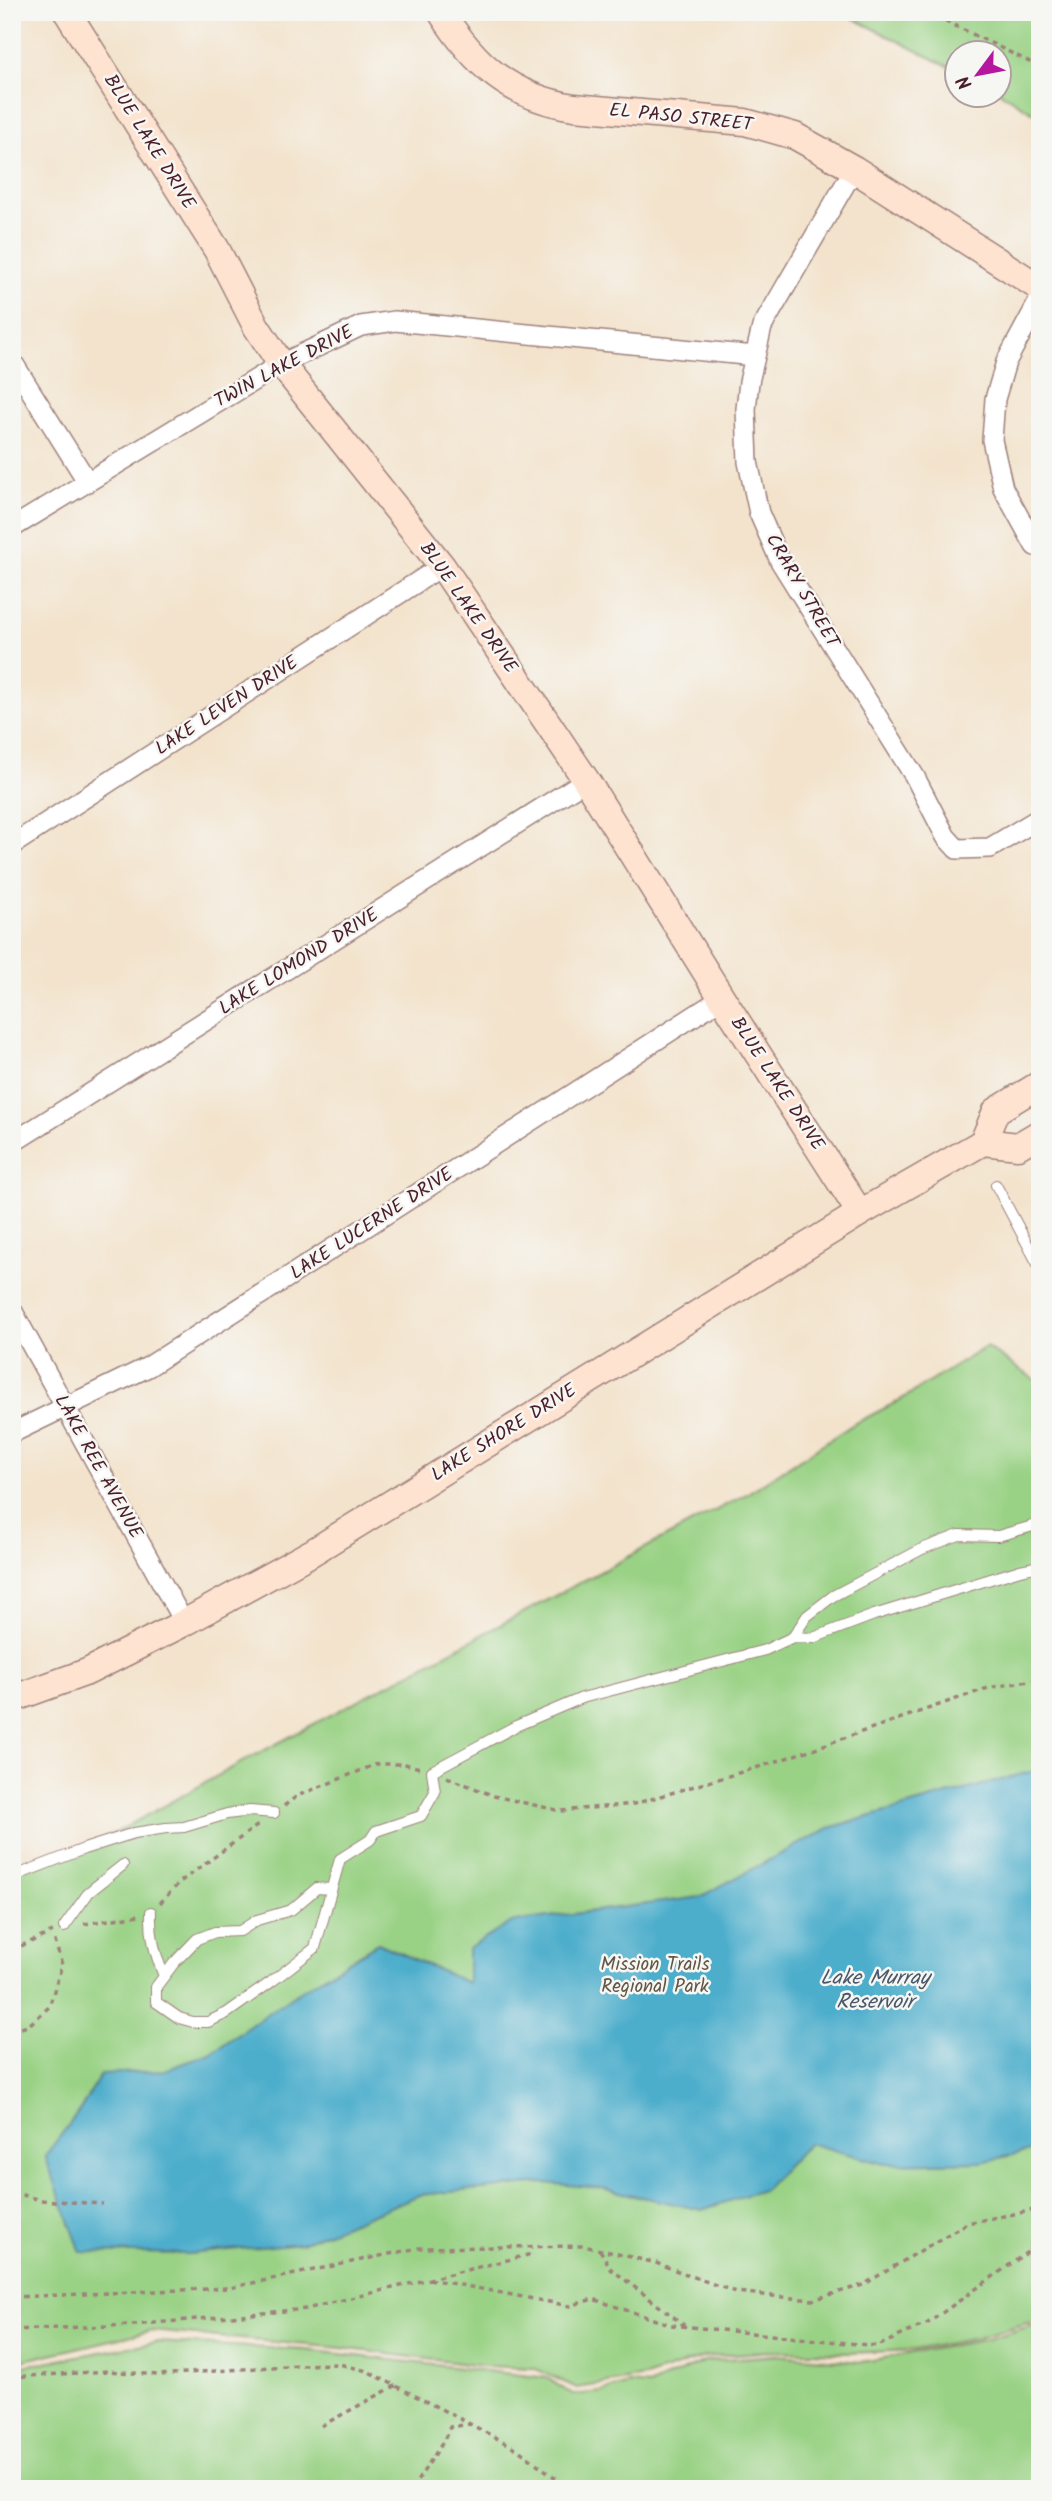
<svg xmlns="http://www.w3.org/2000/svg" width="1052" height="2501" font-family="Kalam,sans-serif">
<rect width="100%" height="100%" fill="#f6f6f2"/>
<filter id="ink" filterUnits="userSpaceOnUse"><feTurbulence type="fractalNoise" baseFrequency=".0143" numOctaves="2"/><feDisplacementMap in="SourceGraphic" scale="14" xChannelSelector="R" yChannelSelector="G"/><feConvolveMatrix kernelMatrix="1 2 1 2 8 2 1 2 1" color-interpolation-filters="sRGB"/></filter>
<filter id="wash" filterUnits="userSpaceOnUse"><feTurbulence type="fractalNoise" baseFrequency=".00686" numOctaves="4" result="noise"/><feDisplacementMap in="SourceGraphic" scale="28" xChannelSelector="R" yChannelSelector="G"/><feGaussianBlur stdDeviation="1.57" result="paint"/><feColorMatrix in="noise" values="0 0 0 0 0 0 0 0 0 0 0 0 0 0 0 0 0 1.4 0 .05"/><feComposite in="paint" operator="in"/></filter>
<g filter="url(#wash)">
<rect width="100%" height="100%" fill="#f3e3cc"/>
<path fill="#9ad285" stroke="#727858" stroke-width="2" d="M 841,12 L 1040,12 L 1040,117 L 1000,92 L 1000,52 L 958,52 L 957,71 Z
M 986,1347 L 1040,1383 L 1040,2319 L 978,2338 L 914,2350 L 849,2353 L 769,2351 L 704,2357 L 645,2377 L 577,2388 L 534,2368 L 482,2366 L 342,2348 L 150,2331 L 12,2363 L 12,1866 L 106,1838 L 246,1760 L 745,1495 L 852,1425 L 897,1402 Z
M 1040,2323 L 1040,2489 L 12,2489 L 12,2368 L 156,2342 L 305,2350 L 547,2378 L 573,2395 L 602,2392 L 629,2384 L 648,2386 L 705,2361 L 775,2355 L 862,2362 L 988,2339 Z"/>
<path fill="#4daecc" stroke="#4c667c" stroke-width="2" d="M 1040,1769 L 1040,2149 L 981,2162 L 884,2164 L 808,2143 L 765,2189 L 702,2210 L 601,2188 L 544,2183 L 419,2195 L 301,2243 L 188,2254 L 81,2252 L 45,2156 L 80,2110 L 101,2074 L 162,2071 L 210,2054 L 289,1998 L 378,1943 L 468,1983 L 468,1949 L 512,1922 L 700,1897 L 829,1828 Z"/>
</g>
<g filter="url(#ink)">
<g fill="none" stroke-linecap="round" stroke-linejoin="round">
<g stroke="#9e817c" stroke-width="12">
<path id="lane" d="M 996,1185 L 1040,1268
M 793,1637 L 807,1616 L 833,1596 L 922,1549 L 959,1535 L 998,1536 L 1040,1524
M 12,1877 L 84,1849 L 134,1833 L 166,1828 L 184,1827 L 227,1814 L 250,1811 L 274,1813
M 330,1889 L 317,1888 L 291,1910 L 257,1920 L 240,1931 L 215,1932 L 197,1939 L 174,1963 L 156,1987 L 156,2002 L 179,2018 L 193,2022 L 208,2022 L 227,2013 L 271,1982 L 315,1948 L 340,1859 L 370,1840 L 376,1831 L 421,1816 L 435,1792 L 432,1771 L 516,1726 L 582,1698 L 765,1650 L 793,1637 L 813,1638 L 874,1615 L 1020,1570 L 1040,1566
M 151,1912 C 150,1936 155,1954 164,1976
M 64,1927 L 89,1892 L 123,1865"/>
</g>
<g stroke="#9e817c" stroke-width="22">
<path id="street" d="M 854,169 L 762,327 L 749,382 L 746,409 L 748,462 L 759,513 L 780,561 L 915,777 L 946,837 L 957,849 L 990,848 L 1040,818
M 12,361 L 87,481
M 12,528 L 281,364 L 361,326 L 395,321 L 755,356
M 1035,546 L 1003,488 L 992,440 L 995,399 L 1006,362 L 1040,299
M 12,845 L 442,566
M 12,1143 L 586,780
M 12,1310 L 184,1623
M 12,1433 L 148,1367 L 722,998"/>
</g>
<g stroke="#9e817c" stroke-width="29">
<path id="secondary" d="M 67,12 L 217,250 L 256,326 L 281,364 L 442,566 L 586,780 L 722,998 L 860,1213
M 441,12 C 475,65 510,97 574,107 L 745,122 L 795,136 L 854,169 L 1040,288
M 983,1142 L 996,1111 L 1040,1084
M 983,1142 L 1018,1146 L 1040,1133
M 12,1699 L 87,1672 L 184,1623 L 311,1553 L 860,1213 L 983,1142"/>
</g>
<path stroke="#9e817c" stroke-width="3.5" stroke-dasharray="5 5" stroke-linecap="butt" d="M 927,12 L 1040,67
M 447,1777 L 494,1796 L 561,1811 L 634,1804 L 772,1763 L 988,1688 L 1040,1679
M 284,1806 L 297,1796 L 377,1764 L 405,1764 L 420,1768
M 160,1903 L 180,1882 L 258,1825
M 84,1924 L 139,1915
M 12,1950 L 53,1932
M 12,2032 L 29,2025 L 49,2007 L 62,1965 L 54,1938
M 12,2192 L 40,2200 L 103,2204
M 600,2250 L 611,2269 L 684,2325
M 429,2279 L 570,2306 L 593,2299 L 671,2325 L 878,2346 L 928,2323 L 1029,2251 L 1040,2250
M 12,2297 L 229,2288 L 418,2248 L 584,2246 L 656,2263 L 735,2292 L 812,2300 L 863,2285 L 967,2223 L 1040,2209
M 12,2330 L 133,2325 L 306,2309 L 528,2255 L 531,2247
M 12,2377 L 108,2371 L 158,2375 L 300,2365 L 339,2364 L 367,2371 L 470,2424
M 321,2426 L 397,2385
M 412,2489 L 443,2442 L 450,2427 L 470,2424 L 517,2449 L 556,2478 L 567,2489"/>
<use href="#lane" stroke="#fff" stroke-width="10"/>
<use href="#street" stroke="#fff" stroke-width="19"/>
<use href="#secondary" stroke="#fee3d1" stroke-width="26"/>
</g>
</g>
<g text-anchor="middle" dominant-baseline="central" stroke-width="5" stroke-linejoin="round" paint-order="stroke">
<g font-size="19" fill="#4a1f2b" stroke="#f6f6f2">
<text transform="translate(681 118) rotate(6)">EL PASO STREET</text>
<text transform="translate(149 142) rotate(58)">BLUE LAKE DRIVE</text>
<text transform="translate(284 367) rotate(-28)">TWIN LAKE DRIVE</text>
<text transform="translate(802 591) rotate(60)">CRARY STREET</text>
<text transform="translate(468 608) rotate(55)">BLUE LAKE DRIVE</text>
<text transform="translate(227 706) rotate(-33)">LAKE LEVEN DRIVE</text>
<text transform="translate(299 962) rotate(-32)">LAKE LOMOND DRIVE</text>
<text transform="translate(777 1084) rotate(57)">BLUE LAKE DRIVE</text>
<text transform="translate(372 1224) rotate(-33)">LAKE LUCERNE DRIVE</text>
<text transform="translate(504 1433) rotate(-32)">LAKE SHORE DRIVE</text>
<text transform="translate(98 1467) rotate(61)">LAKE REE AVENUE</text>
</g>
<g font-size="19" fill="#625546" stroke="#f6f6f2">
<text x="655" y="1965">Mission Trails<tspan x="655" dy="22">Regional Park</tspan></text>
</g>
<g font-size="21" font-style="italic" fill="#4b586b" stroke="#f6f6f2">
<text x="875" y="1978">Lake Murray<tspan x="875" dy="24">Reservoir</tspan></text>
</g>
</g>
<rect width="1052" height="2501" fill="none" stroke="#f6f6f2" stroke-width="42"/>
<g transform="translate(978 74) rotate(238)"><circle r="33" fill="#f6f6f2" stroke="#b1a0a2" stroke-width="2"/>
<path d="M0-5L12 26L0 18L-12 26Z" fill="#b5179e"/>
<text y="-10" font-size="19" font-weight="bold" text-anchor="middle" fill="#4a1f2b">N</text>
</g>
</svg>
